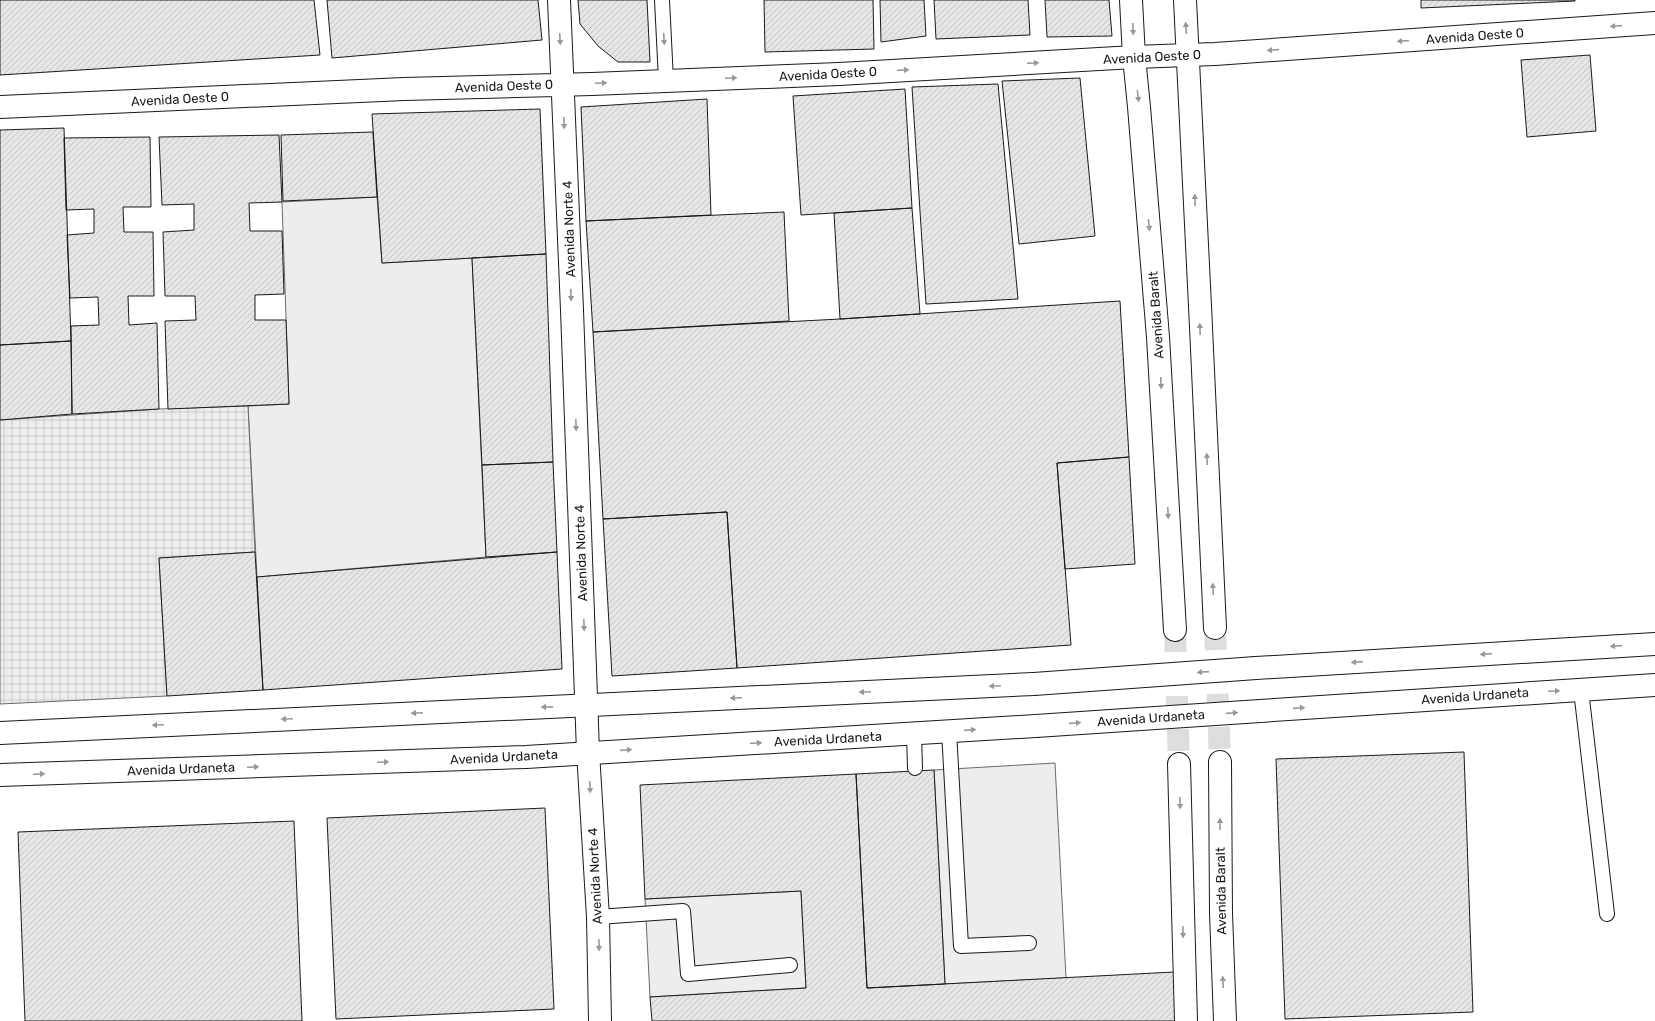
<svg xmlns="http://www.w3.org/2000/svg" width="1655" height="1021" font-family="Rubik,sans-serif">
<defs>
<pattern id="plaza-grid" width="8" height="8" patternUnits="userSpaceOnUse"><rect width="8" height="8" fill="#ededed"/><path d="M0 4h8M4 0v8" fill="none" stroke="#cbcbcb"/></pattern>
<pattern id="building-hatch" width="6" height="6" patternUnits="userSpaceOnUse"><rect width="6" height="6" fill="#e6e6e6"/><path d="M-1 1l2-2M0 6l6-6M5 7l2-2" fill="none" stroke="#c5c5c5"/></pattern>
</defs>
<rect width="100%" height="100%" fill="#fff"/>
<path fill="#ededed" stroke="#6a6a6a" d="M 377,197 L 382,263 L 472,258 L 486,557 L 257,577 L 248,406 L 289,404 L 282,202 Z
M 1055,763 L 1066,978 L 945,984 L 934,770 Z
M 801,891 L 806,988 L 650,997 L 645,899 Z"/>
<path fill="url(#plaza-grid)" stroke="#6a6a6a" d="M 248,406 L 255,552 L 159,558 L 167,696 L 0,704 L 0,420 L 159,409 Z"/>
<path fill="url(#building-hatch)" stroke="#1a1a1a" d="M 0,0 L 314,0 L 320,55 L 0,75 Z
M 327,0 L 538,0 L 542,40 L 332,58 Z
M 578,0 L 647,0 L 650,62 L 618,62 L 598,46 L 580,24 Z
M 764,0 L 873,0 L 874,49 L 765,52 Z
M 880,0 L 924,0 L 926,36 L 881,42 Z
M 934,0 L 1028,0 L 1030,35 L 936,39 Z
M 1045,0 L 1109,0 L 1112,36 L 1047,37 Z
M 1421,0 L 1575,0 L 1575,1 L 1421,8 Z
M 1590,55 L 1596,131 L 1527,137 L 1521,60 Z
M 1080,78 L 1095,236 L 1019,244 L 1002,81 Z
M 998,84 L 1018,299 L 926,304 L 912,87 Z
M 905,89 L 912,208 L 801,215 L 793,96 Z
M 707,99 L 711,215 L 586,221 L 581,107 Z
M 540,109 L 546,254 L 382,263 L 372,114 Z
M 64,128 L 71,341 L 0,345 L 0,130 Z
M 373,132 L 377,197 L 283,201 L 281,135 Z
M 279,135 L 282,202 L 249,203 L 250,231 L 282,231 L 284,294 L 255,295 L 255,320 L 286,320 L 289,404 L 168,409 L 165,321 L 196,320 L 195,296 L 165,296 L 163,232 L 194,230 L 194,204 L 162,205 L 159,137 Z
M 150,137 L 151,207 L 123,207 L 124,232 L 153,232 L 154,296 L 128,296 L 129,325 L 157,323 L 159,409 L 72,414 L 71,326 L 99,325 L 98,297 L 70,298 L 67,235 L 94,233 L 94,209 L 66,210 L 64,138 Z
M 912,208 L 920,314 L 840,319 L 834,213 Z
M 784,212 L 789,321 L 593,332 L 586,221 Z
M 546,254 L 553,462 L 482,465 L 472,258 Z
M 1120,301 L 1129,457 L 1057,463 L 1071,645 L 737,668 L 727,512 L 603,519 L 593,332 L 840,319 Z
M 71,341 L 72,414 L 0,420 L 0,345 Z
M 1129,457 L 1135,564 L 1065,569 L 1057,463 Z
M 553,462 L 557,552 L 486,557 L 482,465 Z
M 727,512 L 737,668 L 612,676 L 603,519 Z
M 255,552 L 263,690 L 167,696 L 159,558 Z
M 557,552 L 562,669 L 263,690 L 257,577 Z
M 1464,752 L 1473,1012 L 1285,1019 L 1276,759 Z
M 934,770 L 945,984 L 867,988 L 856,774 Z
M 856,774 L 867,988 L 1174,972 L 1176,1021 L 652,1021 L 650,997 L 806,988 L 801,891 L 645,899 L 640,785 Z
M 545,808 L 554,1009 L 336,1019 L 327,818 Z
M 294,821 L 302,1021 L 25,1021 L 18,832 Z"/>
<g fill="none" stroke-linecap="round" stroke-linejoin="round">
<path stroke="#ddd" stroke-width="22" stroke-dasharray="22 11" stroke-linecap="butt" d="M 1215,628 L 1220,762
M 1175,630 L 1179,764"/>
<g stroke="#1a1a1a" stroke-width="16">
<path id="service" d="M 662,0 L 666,80
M 1581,690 L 1607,914
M 949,731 L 961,946 L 1029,943
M 914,734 L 915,768
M 598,917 L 683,911 L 688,974 L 790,965"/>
</g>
<g stroke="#1a1a1a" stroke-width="24">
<path id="minor" d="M 559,0 L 572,310 L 588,752 L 598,917 L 600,1021
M 0,107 L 404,89 L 592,84 L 839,74 L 1134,57 L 1215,54 L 1655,23"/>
</g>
<g stroke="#1a1a1a" stroke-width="24">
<path id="secondary" d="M 1131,0 L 1134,57 L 1139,107 L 1158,337 L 1175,630
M 1185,0 C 1196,209 1205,419 1215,628
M 1220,762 L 1221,913 L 1225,1021
M 1179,764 L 1186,1021"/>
</g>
<g stroke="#1a1a1a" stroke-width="24">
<path id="primary" d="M 1256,668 L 1655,644
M 1260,711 L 1655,685
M 0,733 L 1034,684
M 0,775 L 526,757 L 1036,726"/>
</g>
<use href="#service" stroke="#fff" stroke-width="14"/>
<use href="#minor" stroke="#fff" stroke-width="22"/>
<use href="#secondary" stroke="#fff" stroke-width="22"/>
<use href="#primary" stroke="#fff" stroke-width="22"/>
<g stroke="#1a1a1a" stroke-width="24" stroke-linecap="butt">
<path id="primary-bridge" d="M 1034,684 L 1256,668
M 1036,726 L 1260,711"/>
</g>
<use href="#primary-bridge" stroke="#fff" stroke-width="22"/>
</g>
<defs><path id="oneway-solid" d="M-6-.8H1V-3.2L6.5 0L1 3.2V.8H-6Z"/></defs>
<g fill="#989898">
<use href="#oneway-solid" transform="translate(1616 26) rotate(176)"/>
<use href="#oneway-solid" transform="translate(1186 28) rotate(-94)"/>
<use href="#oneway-solid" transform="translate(1133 29) rotate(88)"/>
<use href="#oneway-solid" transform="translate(560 39) rotate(87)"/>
<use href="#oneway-solid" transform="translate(664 39) rotate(87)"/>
<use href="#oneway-solid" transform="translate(1403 41) rotate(176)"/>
<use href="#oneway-solid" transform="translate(1273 50) rotate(176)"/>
<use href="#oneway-solid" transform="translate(1033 63) rotate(-3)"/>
<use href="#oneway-solid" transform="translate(903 70) rotate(-3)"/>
<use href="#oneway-solid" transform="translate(731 78) rotate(-2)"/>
<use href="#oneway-solid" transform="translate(601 83) rotate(-3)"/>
<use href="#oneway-solid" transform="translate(1138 96) rotate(83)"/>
<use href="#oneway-solid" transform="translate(564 123) rotate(88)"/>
<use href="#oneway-solid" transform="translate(1195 200) rotate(-92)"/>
<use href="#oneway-solid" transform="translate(1149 225) rotate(85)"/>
<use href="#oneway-solid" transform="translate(571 295) rotate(88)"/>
<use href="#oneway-solid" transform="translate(1200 329) rotate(-92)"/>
<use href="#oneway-solid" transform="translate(1161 383) rotate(87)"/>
<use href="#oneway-solid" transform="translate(576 425) rotate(88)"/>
<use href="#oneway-solid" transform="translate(1207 459) rotate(-93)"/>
<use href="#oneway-solid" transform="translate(1168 513) rotate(87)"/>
<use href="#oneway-solid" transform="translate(1213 589) rotate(-93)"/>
<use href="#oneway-solid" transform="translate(584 625) rotate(88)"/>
<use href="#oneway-solid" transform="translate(1616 646) rotate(176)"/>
<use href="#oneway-solid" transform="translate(1486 654) rotate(176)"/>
<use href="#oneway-solid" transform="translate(1357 662) rotate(176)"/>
<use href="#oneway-solid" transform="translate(1203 672) rotate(176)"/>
<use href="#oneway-solid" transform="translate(995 686) rotate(177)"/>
<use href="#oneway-solid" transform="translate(1554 691) rotate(-3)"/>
<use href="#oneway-solid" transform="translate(865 692) rotate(177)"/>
<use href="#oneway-solid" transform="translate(736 698) rotate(177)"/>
<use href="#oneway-solid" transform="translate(547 707) rotate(179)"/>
<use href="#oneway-solid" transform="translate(1299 708) rotate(-4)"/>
<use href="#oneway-solid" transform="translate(417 713) rotate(177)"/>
<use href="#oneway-solid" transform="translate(1232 713) rotate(-4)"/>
<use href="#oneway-solid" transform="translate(287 719) rotate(177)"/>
<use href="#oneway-solid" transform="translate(1075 723) rotate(-4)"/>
<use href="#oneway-solid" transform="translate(158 725) rotate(177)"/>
<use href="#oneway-solid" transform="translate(970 730) rotate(-4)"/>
<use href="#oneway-solid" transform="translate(756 743) rotate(-3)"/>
<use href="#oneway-solid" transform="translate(626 750) rotate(-4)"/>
<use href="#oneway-solid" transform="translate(383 762) rotate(-2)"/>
<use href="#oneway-solid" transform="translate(253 767) rotate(-2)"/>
<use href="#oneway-solid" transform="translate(39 774) rotate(-2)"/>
<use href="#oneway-solid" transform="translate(590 787) rotate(87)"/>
<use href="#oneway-solid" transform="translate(1180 803) rotate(88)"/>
<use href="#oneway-solid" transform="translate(1220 824) rotate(-91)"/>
<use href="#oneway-solid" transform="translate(1183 932) rotate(88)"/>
<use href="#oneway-solid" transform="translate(599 945) rotate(89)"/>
<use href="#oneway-solid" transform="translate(1223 982) rotate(-92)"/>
</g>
<g text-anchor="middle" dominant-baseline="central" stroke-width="3" stroke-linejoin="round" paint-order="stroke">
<g font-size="13" fill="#1a1a1a" stroke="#fff">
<text transform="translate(1475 36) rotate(-4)">Avenida Oeste 0</text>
<text transform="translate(1152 57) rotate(-3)">Avenida Oeste 0</text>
<text transform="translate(828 74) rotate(-3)">Avenida Oeste 0</text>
<text transform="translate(504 86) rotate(-2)">Avenida Oeste 0</text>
<text transform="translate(180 99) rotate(-3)">Avenida Oeste 0</text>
<text transform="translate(569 229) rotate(-92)">Avenida Norte 4</text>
<text transform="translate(1156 315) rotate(-94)">Avenida Baralt</text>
<text transform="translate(581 553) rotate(-92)">Avenida Norte 4</text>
<text transform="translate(1475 696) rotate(-4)">Avenida Urdaneta</text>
<text transform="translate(1151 718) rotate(-4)">Avenida Urdaneta</text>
<text transform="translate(828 739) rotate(-3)">Avenida Urdaneta</text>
<text transform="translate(504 757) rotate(-3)">Avenida Urdaneta</text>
<text transform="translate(181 769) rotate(-2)">Avenida Urdaneta</text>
<text transform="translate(595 876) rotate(-93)">Avenida Norte 4</text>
<text transform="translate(1221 891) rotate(-91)">Avenida Baralt</text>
</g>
</g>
</svg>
